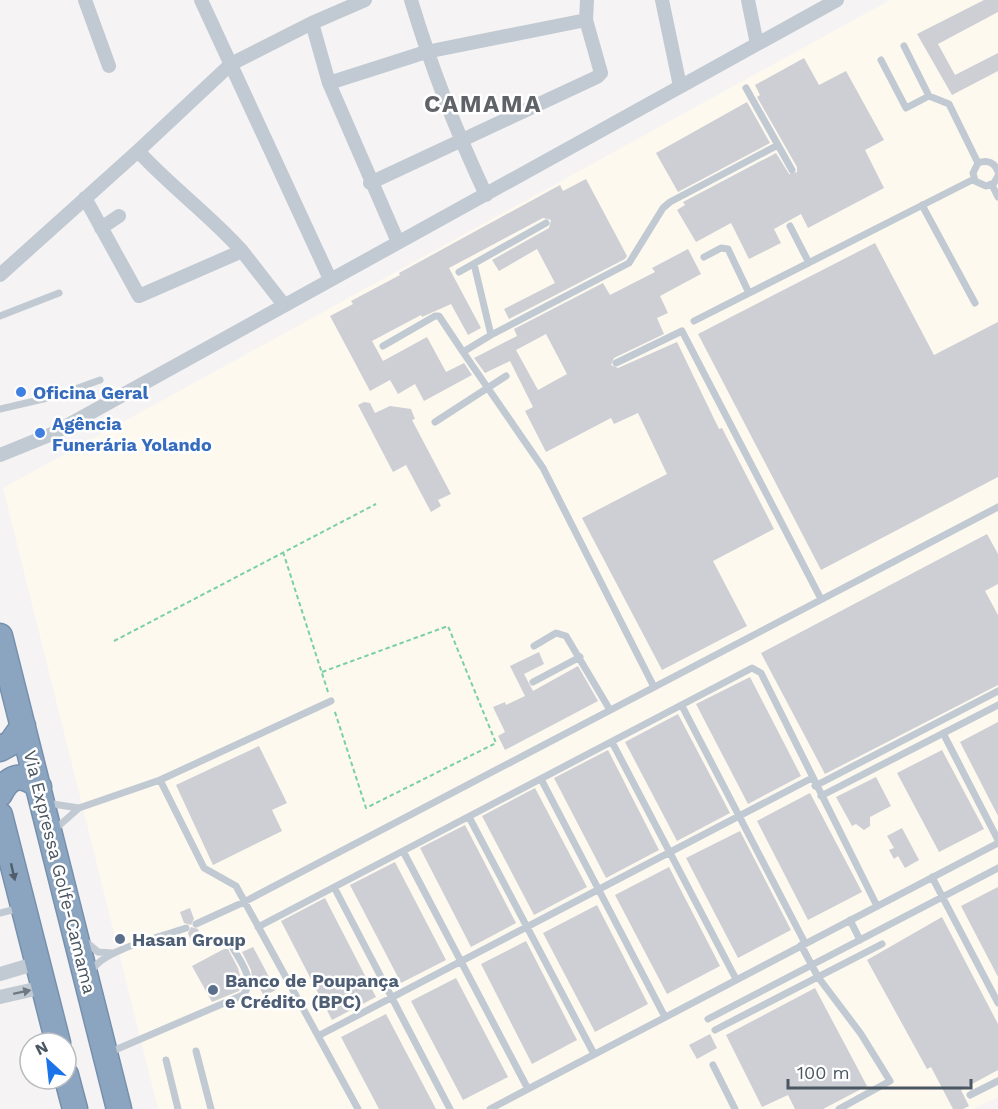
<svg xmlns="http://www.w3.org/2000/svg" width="998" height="1109" font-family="'Work Sans',sans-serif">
<rect width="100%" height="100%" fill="#f5f3f3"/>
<path fill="#fdf9ef" d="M 890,0 L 998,0 L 998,1097 L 973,1109 L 158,1109 L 3,488 Z"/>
<path fill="#cdcfd5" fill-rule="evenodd" d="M 984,0 L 998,0 L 998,12 L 938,44 L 955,75 L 998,53 L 998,71 L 952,95 L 917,34 Z
M 804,58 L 819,85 L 846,71 L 884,140 L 865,150 L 884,188 L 808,228 L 801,214 L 774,229 L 781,243 L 749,259 L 731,223 L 696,242 L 677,210 L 685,205 L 683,202 L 776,153 L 789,174 L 797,172 L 797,167 L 757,97 L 760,95 L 755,85 Z
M 747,102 L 770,143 L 678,192 L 656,153 Z
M 586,179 L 627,256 L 625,259 L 509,319 L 504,309 L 555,283 L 537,249 L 499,271 L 492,260 L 549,228 L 551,220 L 543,218 L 449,268 L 481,328 L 468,335 L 451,304 L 422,317 L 421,315 L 372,341 L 383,361 L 427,337 L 446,372 L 464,363 L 472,375 L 424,401 L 415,384 L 398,394 L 390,380 L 370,391 L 330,316 L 353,304 L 351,301 L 400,275 L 399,273 L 560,185 L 563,191 Z
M 875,243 L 934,355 L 998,322 L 998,477 L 821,570 L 698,334 Z
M 688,249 L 701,274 L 660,296 L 668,313 L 657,318 L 664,334 L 614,358 L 611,365 L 618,368 L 677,342 L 719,429 L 722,428 L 774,529 L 713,561 L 747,626 L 662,670 L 582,518 L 667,474 L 638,413 L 614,424 L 611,418 L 546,452 L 525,411 L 533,407 L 510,361 L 485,373 L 474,358 L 517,336 L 514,329 L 603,283 L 610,295 L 655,272 L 652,268 ZM 546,334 L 567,374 L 538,390 L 516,350 Z
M 364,402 L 370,403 L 375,413 L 390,406 L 411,409 L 415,419 L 412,420 L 451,494 L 438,500 L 441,506 L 431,512 L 406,465 L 393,472 L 358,405 Z
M 987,534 L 998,554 L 998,584 L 985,591 L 998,615 L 998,685 L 825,774 L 761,653 Z
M 539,652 L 544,664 L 524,674 L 533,691 L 578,666 L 598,701 L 505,750 L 498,736 L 505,732 L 493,707 L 505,702 L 506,705 L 525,696 L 510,666 Z
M 750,677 L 801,776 L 748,804 L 696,704 Z
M 678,714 L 730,813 L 677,841 L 625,742 Z
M 998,722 L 998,816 L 960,742 Z
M 259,746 L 287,803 L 272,810 L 282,831 L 213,865 L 176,785 Z
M 608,750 L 659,850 L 606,878 L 554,778 Z
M 942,750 L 984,829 L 939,852 L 897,773 Z
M 876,777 L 891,806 L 870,817 L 870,826 L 864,830 L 856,824 L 852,826 L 836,797 Z
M 535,788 L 587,887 L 534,915 L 482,816 Z
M 810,793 L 862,892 L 808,920 L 757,821 Z
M 465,825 L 516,923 L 471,947 L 420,848 Z
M 902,828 L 919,860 L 905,868 L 898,856 L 894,859 L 889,850 L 894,848 L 887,836 Z
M 740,831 L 791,930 L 738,958 L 686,858 Z
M 395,862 L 446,960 L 401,983 L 350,885 Z
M 669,867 L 720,966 L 667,994 L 615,895 Z
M 998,887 L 998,977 L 961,906 Z
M 325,898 L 376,997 L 332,1020 L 281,921 Z
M 597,905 L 648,1004 L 595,1032 L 543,933 Z
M 190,908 L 194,919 L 191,925 L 184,923 L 180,912 Z
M 942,917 L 998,1024 L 998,1070 L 961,1090 L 969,1106 L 963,1109 L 953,1109 L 931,1067 L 927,1069 L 867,960 Z
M 191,927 L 198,929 L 203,942 L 193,946 L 188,933 Z
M 526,941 L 577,1040 L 532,1064 L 481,964 Z
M 253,947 L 276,990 L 264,996 L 257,983 L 253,985 L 251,970 L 242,952 Z
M 224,949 L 228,949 L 238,968 L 242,983 L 239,991 L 212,1002 L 192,966 Z
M 456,978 L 508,1077 L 463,1100 L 411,1001 Z
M 815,988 L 867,1086 L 823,1109 L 795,1109 L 788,1095 L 762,1107 L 726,1035 Z
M 386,1014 L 436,1109 L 379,1109 L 341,1037 Z
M 710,1034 L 717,1048 L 697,1059 L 689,1045 Z"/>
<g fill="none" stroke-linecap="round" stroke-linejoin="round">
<g stroke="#7690ad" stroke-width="27">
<path id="highway" d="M 0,636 L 119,1109
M 0,749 L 11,743 L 23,726
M 0,794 C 10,774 23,773 39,787
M 0,815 L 58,1043
M 66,1075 L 75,1109"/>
</g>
<path stroke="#7ad0a6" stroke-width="2" stroke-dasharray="4.5 3" stroke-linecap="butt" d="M 283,552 L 328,692
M 114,641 L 376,504
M 322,672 L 448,626 L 496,743 L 366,808 L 334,709"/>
<path stroke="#c1cad2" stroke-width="7" d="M 904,46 L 929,96 L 949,104 L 978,163
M 881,60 L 906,108 L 929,96
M 746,88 L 792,170
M 998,172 C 995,163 988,159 978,163 L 973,173 L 975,181 L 986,186 L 994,183 L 998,176
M 992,185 L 998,197
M 922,205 L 975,303
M 790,226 L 809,263
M 704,257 L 721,248 L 728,249 L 749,293
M 474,264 L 491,335 L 463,352 L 543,468 L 654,687
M 459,272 L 546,223
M 0,316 L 59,293
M 694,321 L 974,179
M 491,335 L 629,263 L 663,208 L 670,202 L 778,145
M 383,346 L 435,316 L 439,316 L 463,352
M 616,363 L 682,331 L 821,599
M 0,409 L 56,396 L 100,380
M 435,422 L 506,376
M 534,646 L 556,633 L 566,636 L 610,710
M 533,682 L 580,657
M 331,701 L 160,780 L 204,868 L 236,886 L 358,1109
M 682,706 L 805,943
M 943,733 L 998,840
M 612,742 L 736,979
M 541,779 L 665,1017
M 815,786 L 998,691
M 821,796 L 998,705
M 46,803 L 79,808
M 469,817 L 594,1054
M 53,831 L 79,808 L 160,780
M 403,851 L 528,1089
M 932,877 L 998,1003
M 334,887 L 450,1109
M 0,913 L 20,908
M 850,920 L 860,940
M 196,924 L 244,902 L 998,507
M 258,927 L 752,668 L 761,673 L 877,906
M 85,941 L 98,952 L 112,953
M 801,945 L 818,977 L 861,1034 L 890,1081 L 839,1109
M 92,971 C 101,950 164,936 186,928
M 708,1019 L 998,868
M 715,1030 L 882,944
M 318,1036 L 812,778
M 196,1051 L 211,1109
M 108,1053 L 243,995 C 256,980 241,963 233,948
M 166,1060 L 178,1109
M 713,1065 L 735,1109
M 970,1095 L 998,1081
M 490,1109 L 998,843"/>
<path stroke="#c1cad2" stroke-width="14" d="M 85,0 L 109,66
M 201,0 L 330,279
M 411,0 C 431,67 456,131 486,195
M 662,0 L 680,86
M 748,0 L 757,44
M 312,23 L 329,83 L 398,242
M 329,83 L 426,52 L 586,20
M 370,183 L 597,77 L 601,73 L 586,20 L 587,0
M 85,198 L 139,296 L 242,251 C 210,215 171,187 138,151
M 101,228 L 119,216
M 242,251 L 284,305
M 0,275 L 138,151 L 231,64 L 312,23 L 365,0
M 0,455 L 52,434 L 837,0
M 0,974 L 37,963
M 0,997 L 44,987"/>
<use href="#highway" stroke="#8ba5c1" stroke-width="24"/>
</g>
<defs><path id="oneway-solid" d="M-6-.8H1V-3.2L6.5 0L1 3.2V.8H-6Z" transform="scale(1.5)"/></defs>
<use fill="#505e6b" href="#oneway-solid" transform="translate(13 872) rotate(77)"/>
<use fill="#6e7983" href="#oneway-solid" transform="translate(22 992) rotate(-12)"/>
<g fill="#3f7fe0" stroke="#fff" stroke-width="2">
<circle cx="21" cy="392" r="6"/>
<circle cx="40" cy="433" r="6"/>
</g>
<g fill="#5c6f8a" stroke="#fff" stroke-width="2">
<circle cx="120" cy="939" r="6"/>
<circle cx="213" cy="990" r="6"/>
</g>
<g text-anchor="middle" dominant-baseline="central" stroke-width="5" stroke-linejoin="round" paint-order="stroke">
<g font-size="18" font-weight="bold" fill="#366cbe" stroke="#fff" text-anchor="start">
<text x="33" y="392">Oficina Geral</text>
<text x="52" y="423">Agência<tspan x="52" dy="21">Funerária Yolando</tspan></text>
</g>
<g font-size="18" fill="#4a5661" stroke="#fff">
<text transform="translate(60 872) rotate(76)">Via Expressa Golfe-Camama</text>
</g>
<g font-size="18" font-weight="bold" fill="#4e5e75" stroke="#fff" text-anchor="start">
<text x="132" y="939">Hasan Group</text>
<text x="225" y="980">Banco de Poupança<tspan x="225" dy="21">e Crédito (BPC)</tspan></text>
</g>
<g font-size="24" font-weight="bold" letter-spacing="1.5" fill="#5f6368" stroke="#fff">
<text x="483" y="104">CAMAMA</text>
</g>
</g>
<g transform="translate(48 1061) rotate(333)"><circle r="28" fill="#ffffff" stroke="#b7bbc0" stroke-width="1.5"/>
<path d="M0-4.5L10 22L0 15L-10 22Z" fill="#1a73e8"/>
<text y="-9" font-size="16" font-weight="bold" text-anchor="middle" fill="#4a5661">N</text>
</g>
<path d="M788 1079v9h183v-9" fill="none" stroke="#4a5661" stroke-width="3"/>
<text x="797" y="1079" font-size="18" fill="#4a5661" stroke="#ffffff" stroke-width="4.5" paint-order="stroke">100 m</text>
</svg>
